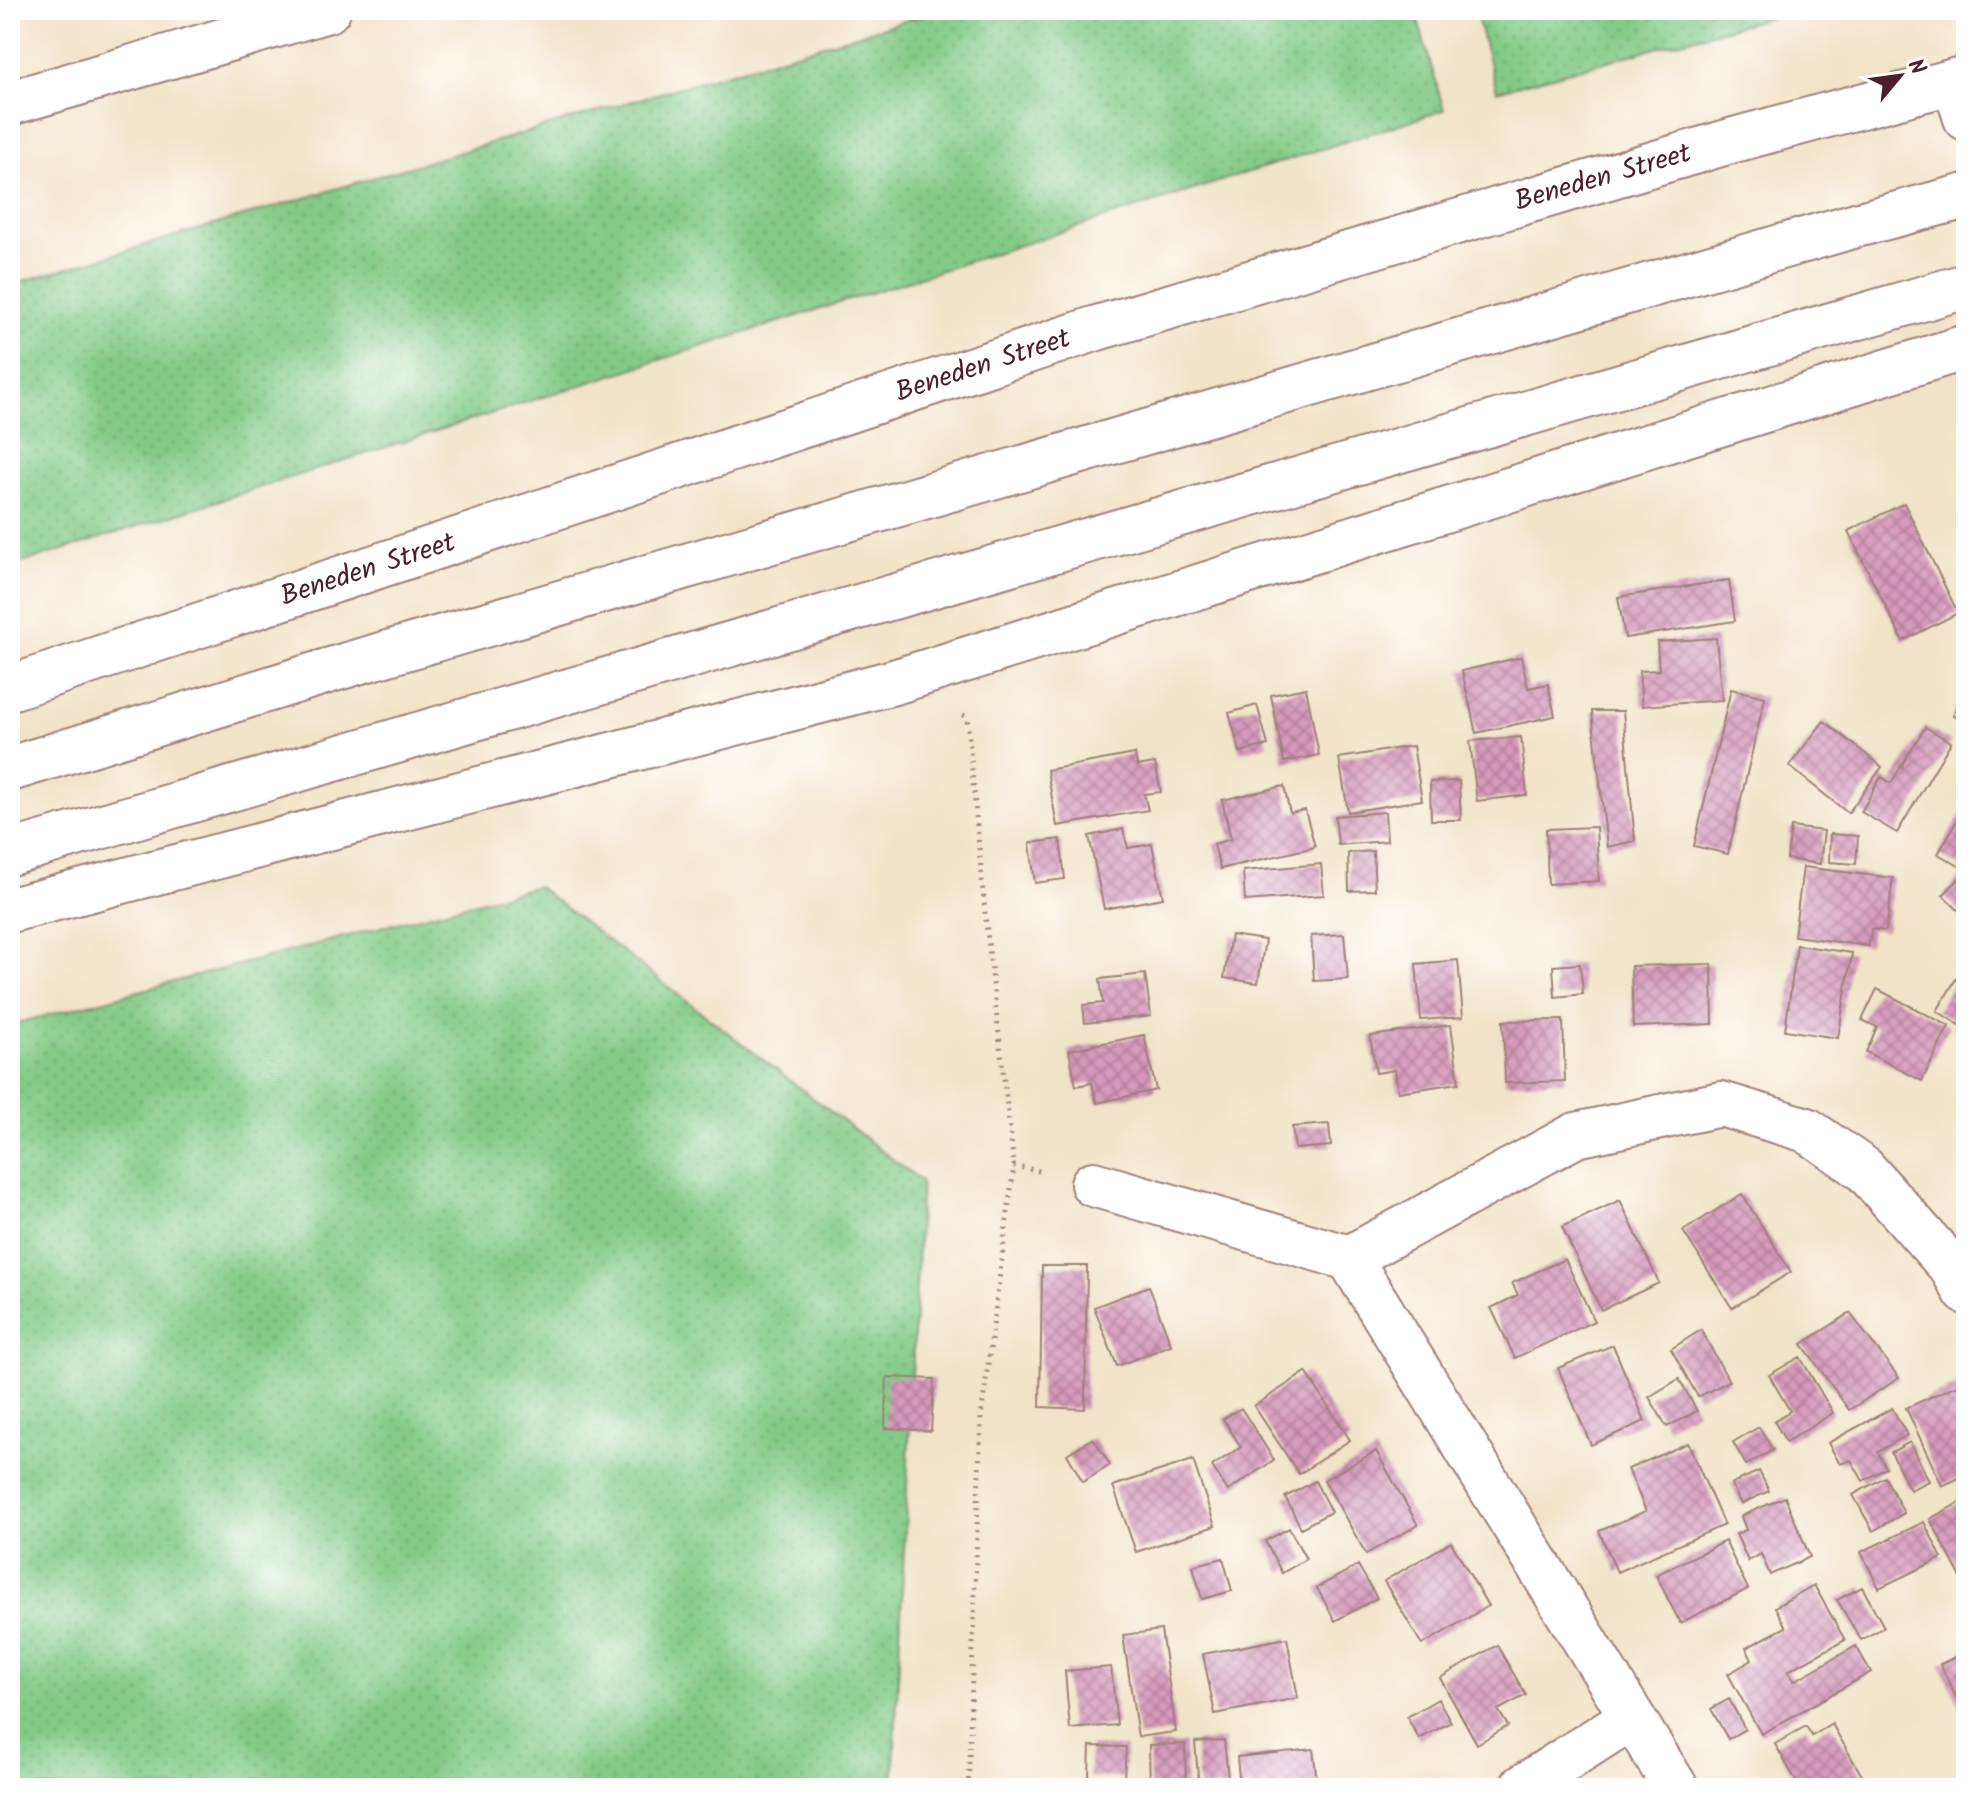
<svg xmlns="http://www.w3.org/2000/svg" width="1976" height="1798" font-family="Kalam,sans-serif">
<defs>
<pattern id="grass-dots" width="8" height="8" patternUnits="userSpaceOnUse" patternTransform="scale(2)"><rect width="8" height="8" fill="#83cb87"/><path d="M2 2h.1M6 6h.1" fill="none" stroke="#73ae75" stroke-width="1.8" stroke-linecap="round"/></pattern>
<pattern id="building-cross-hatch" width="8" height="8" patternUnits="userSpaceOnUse" patternTransform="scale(2)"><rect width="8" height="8" fill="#d59abb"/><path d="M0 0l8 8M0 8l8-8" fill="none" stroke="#af7d98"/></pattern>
</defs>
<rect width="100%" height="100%" fill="#fff"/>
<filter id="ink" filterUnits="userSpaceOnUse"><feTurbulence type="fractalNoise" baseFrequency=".0125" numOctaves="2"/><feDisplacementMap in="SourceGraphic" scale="16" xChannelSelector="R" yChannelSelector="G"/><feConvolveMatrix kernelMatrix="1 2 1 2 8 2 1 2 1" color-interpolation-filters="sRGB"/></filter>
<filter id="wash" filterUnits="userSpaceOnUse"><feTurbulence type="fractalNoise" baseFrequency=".006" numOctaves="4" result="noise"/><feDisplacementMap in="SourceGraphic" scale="32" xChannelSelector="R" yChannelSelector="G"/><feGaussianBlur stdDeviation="1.8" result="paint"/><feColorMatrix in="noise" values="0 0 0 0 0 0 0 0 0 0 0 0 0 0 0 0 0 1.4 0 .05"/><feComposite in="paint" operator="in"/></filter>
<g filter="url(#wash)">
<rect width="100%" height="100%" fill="#f1e3c7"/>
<path fill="url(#grass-dots)" stroke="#667559" stroke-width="2" d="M 941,10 L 1415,10 L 1444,110 L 10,567 L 10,285 Z
M 1475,10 L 1796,10 L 1497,91 Z
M 537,886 L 921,1181 L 893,1788 L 10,1788 L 10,1025 Z"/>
<g id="blocks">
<path fill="url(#building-cross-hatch)" d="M 1904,503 L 1958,613 L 1903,641 L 1848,531 Z
M 1729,580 L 1735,621 L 1625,638 L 1618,597 Z
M 1716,638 L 1722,700 L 1642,706 L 1639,671 L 1659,670 L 1657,642 Z
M 1521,657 L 1528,688 L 1548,684 L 1555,716 L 1476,733 L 1462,671 Z
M 1306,688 L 1319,755 L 1284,762 L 1271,695 Z
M 1963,688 L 1966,689 L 1966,720 L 1953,715 Z
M 1731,689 L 1765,697 L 1728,854 L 1694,846 Z
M 1257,705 L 1268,745 L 1240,752 L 1229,713 Z
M 1592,711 L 1623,711 L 1635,841 L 1607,847 Z
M 1824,721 L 1882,767 L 1848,813 L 1789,766 Z
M 1925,727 L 1951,742 L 1897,833 L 1861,812 L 1881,777 L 1891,783 Z
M 1521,737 L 1527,795 L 1477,801 L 1470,741 Z
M 1413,746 L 1422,800 L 1348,812 L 1339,758 Z
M 1135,754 L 1137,766 L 1155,763 L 1161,792 L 1144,794 L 1148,810 L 1057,826 L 1047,770 Z
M 1459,781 L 1461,820 L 1431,820 L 1430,782 Z
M 1284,786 L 1290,813 L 1305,810 L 1315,847 L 1220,869 L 1214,844 L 1231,839 L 1222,800 Z
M 1966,805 L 1966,866 L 1964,869 L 1938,854 Z
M 1385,812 L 1387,841 L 1338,845 L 1335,816 Z
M 1596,827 L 1599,881 L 1548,884 L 1546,829 Z
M 1791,827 L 1824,831 L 1820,864 L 1787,859 Z
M 1123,829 L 1128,848 L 1152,844 L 1163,898 L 1104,909 L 1089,836 Z
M 1830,834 L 1858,836 L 1856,864 L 1829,862 Z
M 1060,839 L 1065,879 L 1035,883 L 1030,843 Z
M 1373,851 L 1375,890 L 1349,891 L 1348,853 Z
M 1321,864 L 1324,895 L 1245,901 L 1243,871 Z
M 1803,867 L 1893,878 L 1886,931 L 1871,929 L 1869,946 L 1794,936 Z
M 1963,875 L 1966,878 L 1966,918 L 1943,895 Z
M 1344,934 L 1348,979 L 1314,981 L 1311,936 Z
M 1231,935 L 1265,940 L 1258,983 L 1224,978 Z
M 1797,945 L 1852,953 L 1838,1038 L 1785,1030 Z
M 1458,960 L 1463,1017 L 1421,1020 L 1416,964 Z
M 1580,964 L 1583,994 L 1555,997 L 1553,966 Z
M 1712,964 L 1713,1024 L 1633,1027 L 1631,966 Z
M 1145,974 L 1151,1016 L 1085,1023 L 1083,1005 L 1103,1003 L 1100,979 Z
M 1956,979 L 1966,986 L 1966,1024 L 1964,1028 L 1937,1011 Z
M 1877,989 L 1949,1026 L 1922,1081 L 1866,1052 L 1877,1027 L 1862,1020 Z
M 1563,1020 L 1565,1081 L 1505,1083 L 1503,1021 Z
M 1451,1025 L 1459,1083 L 1398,1092 L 1395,1070 L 1376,1073 L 1370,1036 Z
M 1144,1035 L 1156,1090 L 1097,1103 L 1092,1083 L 1076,1086 L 1069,1050 Z
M 1329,1124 L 1331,1146 L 1295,1149 L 1292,1127 Z
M 1742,1194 L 1791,1272 L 1732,1308 L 1683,1231 Z
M 1620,1200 L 1659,1283 L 1601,1310 L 1562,1227 Z
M 1565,1259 L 1594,1321 L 1515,1358 L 1491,1308 L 1518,1295 L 1512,1283 Z
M 1042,1266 L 1087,1266 L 1085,1409 L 1040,1407 Z
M 1149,1286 L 1171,1345 L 1117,1366 L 1094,1307 Z
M 1850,1313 L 1899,1378 L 1849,1410 L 1802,1344 Z
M 1701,1330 L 1729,1381 L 1698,1397 L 1671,1349 Z
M 1613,1345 L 1645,1421 L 1591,1445 L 1558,1368 Z
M 1800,1357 L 1833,1413 L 1786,1442 L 1774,1421 L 1790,1411 L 1769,1375 Z
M 1306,1372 L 1350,1440 L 1299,1474 L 1254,1406 Z
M 887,1377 L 934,1379 L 931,1431 L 885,1428 Z
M 1679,1379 L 1697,1411 L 1667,1427 L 1649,1397 Z
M 1957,1385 L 1966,1404 L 1966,1475 L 1942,1486 L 1906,1408 Z
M 1241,1408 L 1274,1460 L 1228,1491 L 1212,1466 L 1241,1447 L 1223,1419 Z
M 1892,1408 L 1907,1435 L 1878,1452 L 1886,1468 L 1863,1481 L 1851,1460 L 1840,1464 L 1828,1443 Z
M 1759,1427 L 1773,1450 L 1746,1465 L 1733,1442 Z
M 1093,1438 L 1110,1465 L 1083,1482 L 1067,1454 Z
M 1910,1442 L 1929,1481 L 1910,1490 L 1891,1452 Z
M 1688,1443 L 1724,1525 L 1617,1572 L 1599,1531 L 1646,1511 L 1628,1469 Z
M 1376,1451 L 1418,1525 L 1366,1554 L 1324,1480 Z
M 1193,1460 L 1215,1526 L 1136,1552 L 1113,1486 Z
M 1759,1471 L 1769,1491 L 1741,1504 L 1731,1484 Z
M 1885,1477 L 1904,1513 L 1873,1531 L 1853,1495 Z
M 1315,1481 L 1331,1512 L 1301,1528 L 1285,1497 Z
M 1785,1497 L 1810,1557 L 1770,1575 L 1761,1554 L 1748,1561 L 1736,1534 L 1746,1530 L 1741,1516 Z
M 1966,1499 L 1966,1587 L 1930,1519 Z
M 1924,1522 L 1942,1558 L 1879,1588 L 1861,1552 Z
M 1289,1528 L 1306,1559 L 1282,1573 L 1265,1541 Z
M 1725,1541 L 1748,1589 L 1680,1623 L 1656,1575 Z
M 1451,1542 L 1488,1606 L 1422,1645 L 1384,1581 Z
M 1223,1558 L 1232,1591 L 1202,1599 L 1193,1566 Z
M 1358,1565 L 1377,1598 L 1335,1621 L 1317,1588 Z
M 1814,1585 L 1845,1640 L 1788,1671 L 1794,1681 L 1856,1646 L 1871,1672 L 1761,1734 L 1728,1674 L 1752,1660 L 1746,1648 L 1786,1627 L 1775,1607 Z
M 1862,1587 L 1884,1627 L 1861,1640 L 1837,1600 Z
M 1161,1630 L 1176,1732 L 1138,1737 L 1123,1635 Z
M 1287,1638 L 1298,1698 L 1215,1714 L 1203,1654 Z
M 1497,1645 L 1526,1695 L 1498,1710 L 1508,1726 L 1477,1744 L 1440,1678 Z
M 1966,1652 L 1966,1705 L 1961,1708 L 1940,1664 Z
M 1111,1667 L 1117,1725 L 1070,1729 L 1065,1671 Z
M 1438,1699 L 1451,1722 L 1419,1739 L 1407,1717 Z
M 1729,1699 L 1745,1729 L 1728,1739 L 1711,1709 Z
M 1832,1724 L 1869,1788 L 1800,1788 L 1775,1744 L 1806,1726 L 1812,1736 Z
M 1224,1740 L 1229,1787 L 1199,1788 L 1195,1742 Z
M 1185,1744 L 1186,1788 L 1150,1788 L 1149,1745 Z
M 1090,1746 L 1126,1747 L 1124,1778 L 1089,1777 Z
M 1313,1749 L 1318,1788 L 1240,1788 L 1237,1757 Z"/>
</g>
</g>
<g filter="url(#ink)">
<use href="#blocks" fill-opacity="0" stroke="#9e8179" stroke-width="2"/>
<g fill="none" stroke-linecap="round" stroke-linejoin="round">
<g stroke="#9e8179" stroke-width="48">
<path id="minor" d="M 1954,81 L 1966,118
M 10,103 L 328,10
M 10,769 L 347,665 L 1856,225 L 1966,196
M 10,853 L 1966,286
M 1093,1184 L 1349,1258 L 1676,1788
M 1349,1258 L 1576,1135 L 1721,1104 L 1807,1130 L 1864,1169 L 1951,1267 L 1966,1292
M 1521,1788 L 1632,1717"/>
</g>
<g stroke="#9e8179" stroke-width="48">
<path id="major" d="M 10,688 L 1097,328 L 1734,140 L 1966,78
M 10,910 L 894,682 L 1966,347"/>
</g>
<path stroke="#9e8179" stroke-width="5" stroke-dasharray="2 6" stroke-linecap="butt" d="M 963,715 L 967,717 L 986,923 L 1014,1166
M 968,1788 L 981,1418 L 1014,1166 L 1044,1172"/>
<use href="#minor" stroke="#fff" stroke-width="44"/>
<use href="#major" stroke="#fff" stroke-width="44"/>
</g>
</g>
<g text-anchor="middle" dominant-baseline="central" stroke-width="8" stroke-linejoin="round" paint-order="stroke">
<g font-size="28" fill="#4a1f2b" stroke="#fff">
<text transform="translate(1603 178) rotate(-16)">Beneden Street</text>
<text transform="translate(983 366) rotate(-18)">Beneden Street</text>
<text transform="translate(368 570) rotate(-18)">Beneden Street</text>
</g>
</g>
<rect width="1976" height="1798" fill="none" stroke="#fff" stroke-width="40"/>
<g transform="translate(1900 76) rotate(61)" stroke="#ffffff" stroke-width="6" paint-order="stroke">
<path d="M0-6L14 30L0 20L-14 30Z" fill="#4a1f2b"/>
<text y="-12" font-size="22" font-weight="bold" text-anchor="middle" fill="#4a1f2b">N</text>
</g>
</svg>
